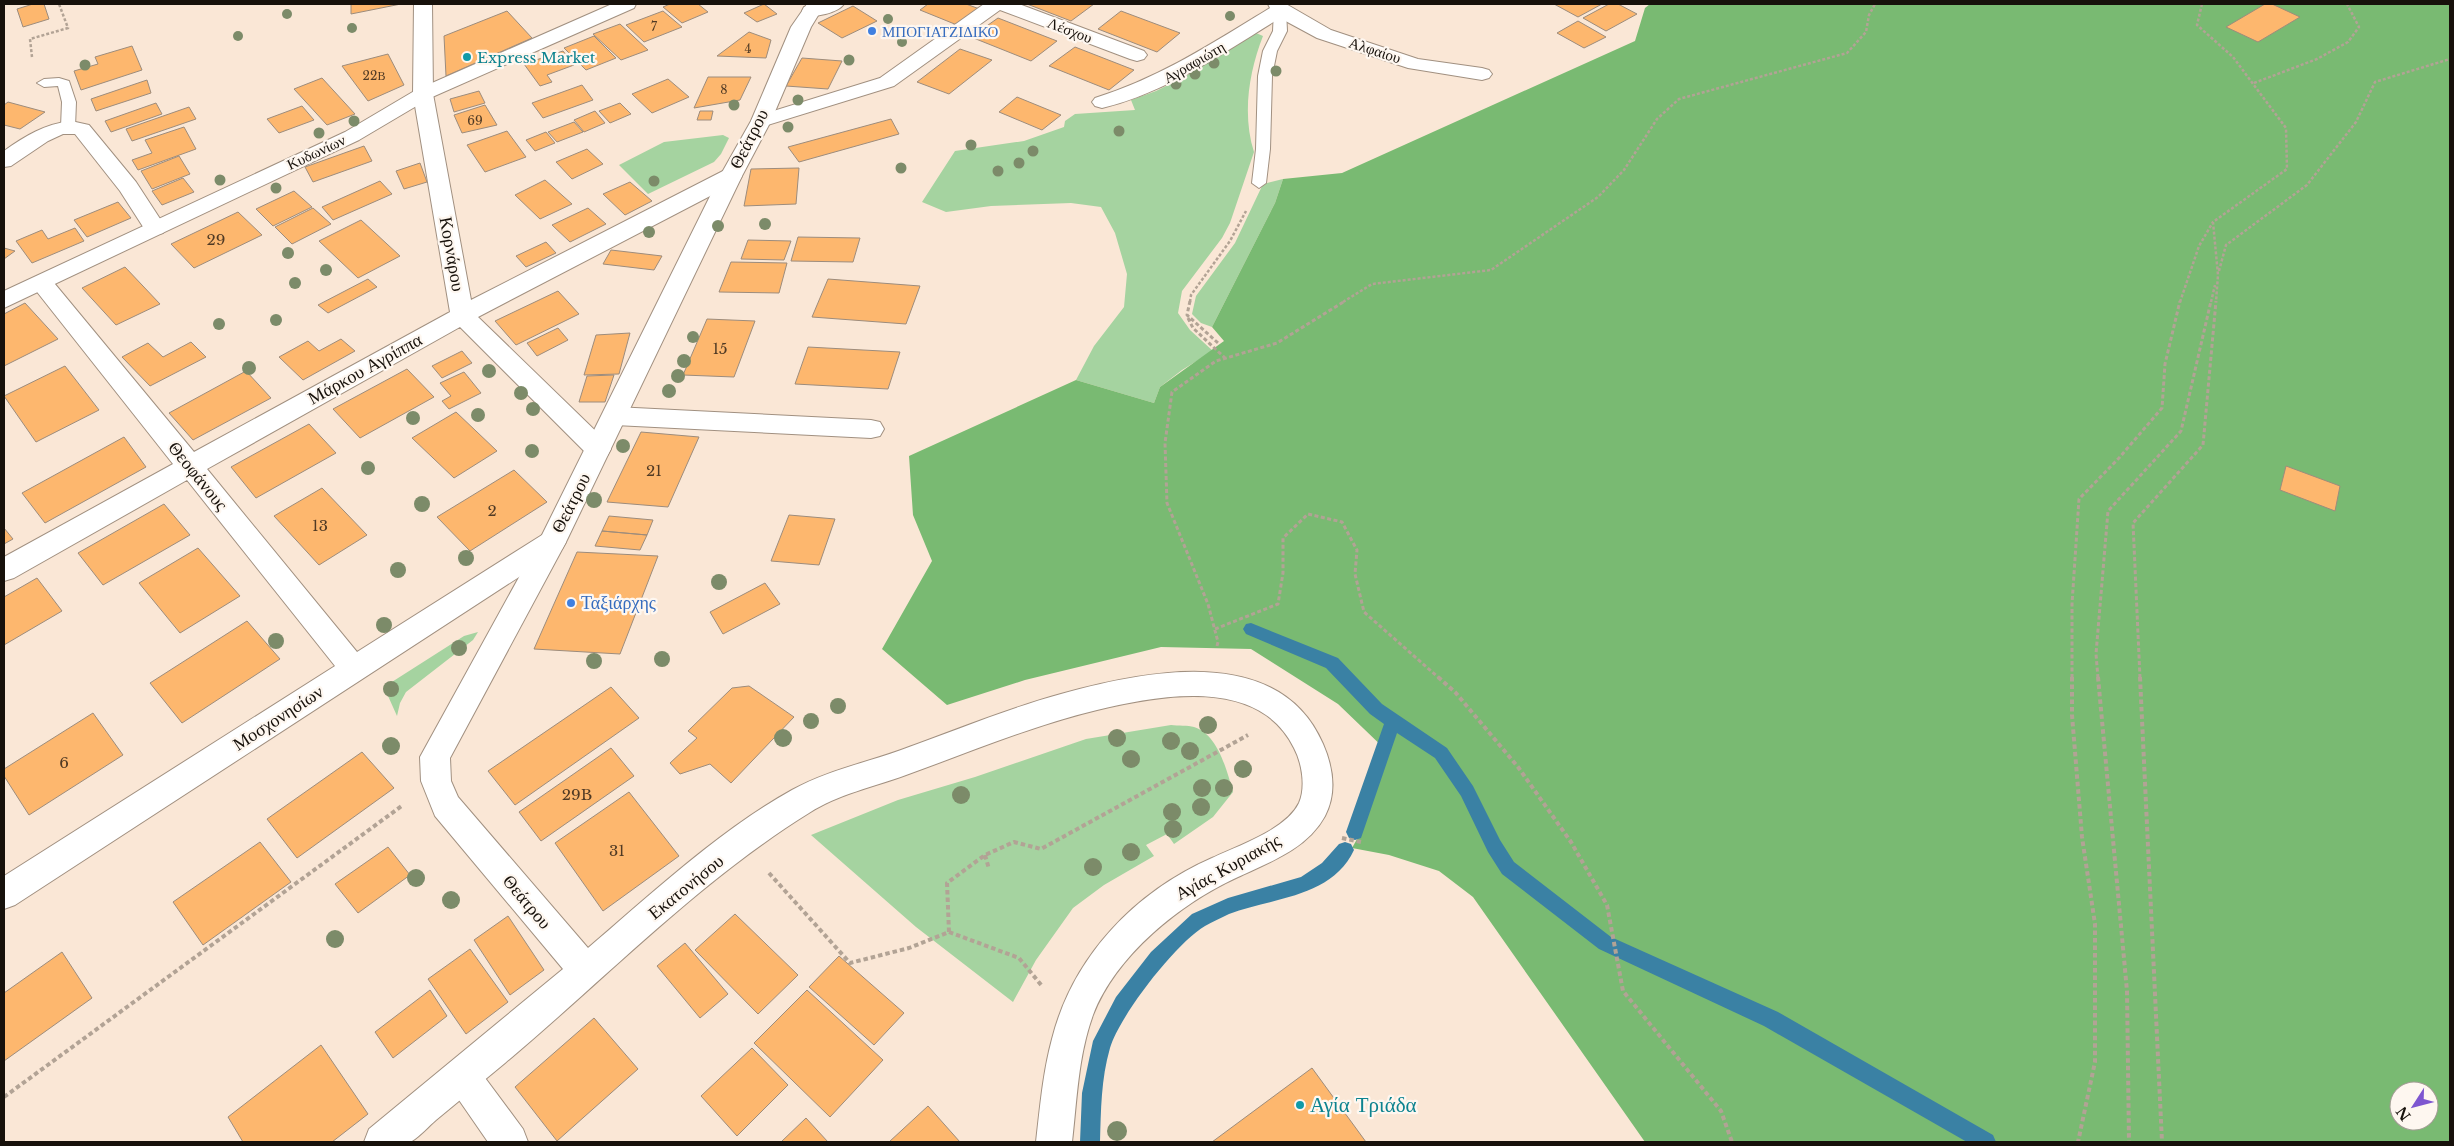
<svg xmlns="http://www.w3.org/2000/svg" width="2454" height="1146" font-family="'Libre Baskerville',serif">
<rect width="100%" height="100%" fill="#fae7d6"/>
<path fill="#a5d3a0" d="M 1256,33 L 1263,36 C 1249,72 1242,114 1254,152 L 1230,223 L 1222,238 L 1182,291 L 1178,313 L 1190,330 L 1213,351 L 1182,370 L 1160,387 L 1154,403 L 1076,380 L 1094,346 L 1124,307 L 1127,274 L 1115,233 L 1101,207 L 1071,203 L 991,206 L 946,212 L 922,202 L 955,151 L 1024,141 L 1064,127 L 1065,121 L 1075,114 L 1135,110 L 1131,100 L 1156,91 L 1186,76 Z
M 723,135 L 729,138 L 721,154 L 714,162 L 648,194 L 619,165 L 664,142 Z
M 1283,179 L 1275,203 L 1212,327 L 1201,323 L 1192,314 L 1196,296 L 1235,243 L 1263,184 Z
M 478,632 L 473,640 L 406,692 L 400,703 L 397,716 L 384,687 L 464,636 Z
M 1171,725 C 1178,726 1188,725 1194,727 C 1218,734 1227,771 1233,792 L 1213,817 L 1174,844 L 1167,834 L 1146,845 L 1154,856 L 1104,885 L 1073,908 L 1036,960 L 1013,1002 L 916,927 L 811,835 L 898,800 L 975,777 L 1086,739 Z"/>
<path fill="#79ba72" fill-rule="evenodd" d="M 1650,4 L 2450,4 L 2450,1142 L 1645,1142 L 1473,897 L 1439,871 L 1389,855 L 1352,848 L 1361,832 L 1389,753 L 1338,704 L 1251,649 L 1161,647 L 1025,680 L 947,705 L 882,649 L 932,561 L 913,515 L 909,456 L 1076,380 L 1154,403 L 1160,387 L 1224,341 L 1212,327 L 1275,203 L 1283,179 L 1342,173 L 1635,41 L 1645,8 ZM 2399,1091 L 2429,1091 L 2429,1121 L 2399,1121 Z"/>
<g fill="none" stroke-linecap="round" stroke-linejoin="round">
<path fill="#3a81a4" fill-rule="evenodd" d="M 1251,623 L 1338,658 L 1382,704 L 1447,748 L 1473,786 L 1500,840 L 1514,862 L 1611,937 L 1778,1012 L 1993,1135 L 1996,1142 L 1967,1142 L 1764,1026 L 1599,949 L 1502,874 L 1488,852 L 1461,796 L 1435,758 L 1397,733 L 1361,838 L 1355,840 L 1349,838 L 1346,832 L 1384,724 L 1370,714 L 1326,668 L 1246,634 L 1243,629 L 1246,624 Z
M 1345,842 L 1351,844 L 1354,850 C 1332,898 1270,898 1229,914 C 1221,918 1212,922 1205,926 C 1176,943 1120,1015 1110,1048 C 1101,1079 1101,1110 1100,1142 L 1080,1142 L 1082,1093 L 1093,1041 L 1116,997 L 1151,952 L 1192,914 L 1228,898 L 1301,877 L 1322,863 L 1339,844 Z"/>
</g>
<path fill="#fdb76e" stroke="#9d8c7c" d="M 33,4 L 44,4 L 49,19 L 23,27 L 17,9 Z
M 351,4 L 401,4 L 351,14 Z
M 670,4 L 698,4 L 708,12 L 682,23 L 663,7 Z
M 764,4 L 777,14 L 757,22 L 744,13 Z
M 928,4 L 966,4 L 985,11 L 962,27 L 920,10 Z
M 1027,4 L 1094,4 L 1071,21 Z
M 1554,4 L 1602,4 L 1578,17 Z
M 1609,4 L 1618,4 L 1637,14 L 1606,31 L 1583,18 Z
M 2265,4 L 2272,4 L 2300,17 L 2258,42 L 2226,27 Z
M 853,6 L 877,21 L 842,38 L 818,23 Z
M 507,11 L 532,38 L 446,76 L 444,36 Z
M 663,11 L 682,27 L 644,42 L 626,25 Z
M 1121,11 L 1180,33 L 1157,52 L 1098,29 Z
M 998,18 L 1057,41 L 1031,61 L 971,37 Z
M 1578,21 L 1606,37 L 1584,48 L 1557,33 Z
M 620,24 L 648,50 L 621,60 L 593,34 Z
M 749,32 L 771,40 L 766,58 L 717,56 Z
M 594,36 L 616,58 L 586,70 L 564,48 Z
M 132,46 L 142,70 L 81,90 L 74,71 L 98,64 L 95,57 Z
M 1075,47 L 1134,70 L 1109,90 L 1049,66 Z
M 960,49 L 992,60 L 949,94 L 917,82 Z
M 563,51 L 574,65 L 547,75 L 552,82 L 540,86 L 524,64 Z
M 388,54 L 404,85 L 368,101 L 342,66 Z
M 802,58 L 842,61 L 828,89 L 786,86 Z
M 708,77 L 751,77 L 740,100 L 694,108 Z
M 322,78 L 355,114 L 327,125 L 294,89 Z
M 668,79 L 689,97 L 652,113 L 632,94 Z
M 147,80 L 151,93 L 96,111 L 91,99 Z
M 582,85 L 593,100 L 543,118 L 532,103 Z
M 479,91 L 485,103 L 454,112 L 450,99 Z
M 1017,97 L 1061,115 L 1042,130 L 999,112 Z
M 8,102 L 45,112 L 20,129 L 4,125 L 4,105 Z
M 156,103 L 162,114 L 111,132 L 105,121 Z
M 620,103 L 631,114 L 610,123 L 599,111 Z
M 485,105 L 497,125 L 462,133 L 454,115 Z
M 302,106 L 314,120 L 279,133 L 267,119 Z
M 189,107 L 196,119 L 132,141 L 126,129 Z
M 595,111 L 605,123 L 584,132 L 574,120 Z
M 700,111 L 713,111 L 711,120 L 697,120 Z
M 891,119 L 899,134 L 799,162 L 788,147 Z
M 574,122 L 583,132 L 557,142 L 548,132 Z
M 184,127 L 196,149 L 138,170 L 132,160 L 152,153 L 145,140 Z
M 507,131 L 526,157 L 485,172 L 467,145 Z
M 546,132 L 555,143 L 535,151 L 526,140 Z
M 364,146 L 372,161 L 313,182 L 305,167 Z
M 587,149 L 603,164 L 572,179 L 556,162 Z
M 179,156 L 190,174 L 152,189 L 141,171 Z
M 420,163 L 427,182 L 404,189 L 396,171 Z
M 799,168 L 796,204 L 744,206 L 751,169 Z
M 183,178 L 194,192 L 162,205 L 152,191 Z
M 545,180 L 572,204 L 540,219 L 515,195 Z
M 380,181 L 392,194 L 333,220 L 322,207 Z
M 630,182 L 652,201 L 625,215 L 603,194 Z
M 294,191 L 312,207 L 273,226 L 256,209 Z
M 118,202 L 131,218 L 87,237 L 74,220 Z
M 313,208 L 331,224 L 292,244 L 275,227 Z
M 588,208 L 606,224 L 570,242 L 552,225 Z
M 238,212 L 262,235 L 194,268 L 171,244 Z
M 361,220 L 400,256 L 358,278 L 319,241 Z
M 75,228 L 84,241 L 32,263 L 16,241 L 42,230 L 48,239 Z
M 798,237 L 860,238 L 853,262 L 791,261 Z
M 748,240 L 791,241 L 784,260 L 741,259 Z
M 546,242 L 556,253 L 526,267 L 516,256 Z
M 4,248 L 15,251 L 4,259 Z
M 611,250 L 662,256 L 654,270 L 603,264 Z
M 731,262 L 787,263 L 779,293 L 719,292 Z
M 125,267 L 160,304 L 116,325 L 82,288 Z
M 368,279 L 377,287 L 328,313 L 318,305 Z
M 828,279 L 920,286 L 906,324 L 812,317 Z
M 558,291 L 579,314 L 516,345 L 495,321 Z
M 25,303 L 58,339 L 4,366 L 4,314 Z
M 707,319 L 755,321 L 734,377 L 683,375 Z
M 558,328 L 568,340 L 537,356 L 527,343 Z
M 630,333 L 619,374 L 584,375 L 596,335 Z
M 341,339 L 355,351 L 303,380 L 279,357 L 308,341 L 319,351 Z
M 191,342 L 206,357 L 150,386 L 122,357 L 148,343 L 163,357 Z
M 808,347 L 900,352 L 888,389 L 795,384 Z
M 462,351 L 472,363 L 442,378 L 432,366 Z
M 65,366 L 99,410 L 36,442 L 4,396 Z
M 407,369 L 434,397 L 360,438 L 333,409 Z
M 246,371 L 271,398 L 193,440 L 169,413 Z
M 464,372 L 481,393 L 449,409 L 442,401 L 451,396 L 440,383 Z
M 614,375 L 605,402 L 579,402 L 587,376 Z
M 456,412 L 497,451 L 454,478 L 412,438 Z
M 309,424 L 336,453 L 256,498 L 231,467 Z
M 641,432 L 699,437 L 668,507 L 607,502 Z
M 124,437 L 146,467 L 45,523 L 22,493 Z
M 2286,466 L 2340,486 L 2335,511 L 2280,490 Z
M 514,470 L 547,502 L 470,551 L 437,517 Z
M 322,488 L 367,535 L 319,565 L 274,516 Z
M 164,504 L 190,535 L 103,585 L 78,553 Z
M 789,515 L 835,519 L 819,565 L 771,561 Z
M 609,516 L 653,520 L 647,535 L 602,531 Z
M 4,528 L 13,539 L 4,544 Z
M 602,531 L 647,535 L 640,550 L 595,546 Z
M 198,548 L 240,596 L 180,633 L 139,583 Z
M 577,552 L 658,556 L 620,654 L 534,649 Z
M 37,578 L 62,611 L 4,645 L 4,597 Z
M 765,583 L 780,604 L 723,634 L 710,612 Z
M 247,621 L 280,659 L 182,723 L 150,683 Z
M 749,686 L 794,717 L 731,783 L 710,764 L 680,774 L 670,763 L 697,738 L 688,731 L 732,688 Z
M 611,687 L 639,718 L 515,805 L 488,771 Z
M 93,713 L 123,755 L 29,815 L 4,776 L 4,769 Z
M 611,748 L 634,776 L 541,841 L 519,812 Z
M 362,752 L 394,788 L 297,858 L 267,819 Z
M 629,792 L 679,856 L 603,911 L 555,843 Z
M 260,842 L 291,882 L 203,945 L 173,902 Z
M 388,847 L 410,875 L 358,913 L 335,884 Z
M 735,914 L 798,975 L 758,1014 L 695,950 Z
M 508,916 L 544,970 L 510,995 L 474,940 Z
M 685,943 L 728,994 L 700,1018 L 657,966 Z
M 470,949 L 508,1002 L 466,1034 L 428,979 Z
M 62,952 L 92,998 L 4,1061 L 4,993 Z
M 839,956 L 904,1013 L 874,1045 L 809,987 Z
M 430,990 L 447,1016 L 393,1058 L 375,1032 Z
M 807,990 L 883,1060 L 830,1117 L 754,1043 Z
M 594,1018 L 638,1069 L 557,1141 L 515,1087 Z
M 321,1045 L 368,1114 L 332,1142 L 243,1142 L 228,1117 Z
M 752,1048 L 788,1085 L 737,1136 L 701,1096 Z
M 1312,1068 L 1366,1142 L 1212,1142 Z
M 928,1106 L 960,1142 L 889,1142 Z
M 806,1118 L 828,1142 L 781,1142 Z"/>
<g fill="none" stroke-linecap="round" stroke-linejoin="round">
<g stroke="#a19080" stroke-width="2">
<path id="service" d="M 1280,6 L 1286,10 L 1287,31 L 1277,51 L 1272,76 L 1270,149 L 1266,183 L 1259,188 L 1252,183 L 1256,149 L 1258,76 L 1263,51 L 1273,31 L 1274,10 Z
M 59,78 L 69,81 L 76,102 L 75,127 L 68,131 L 61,127 L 62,102 L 58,86 L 44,87 L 37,83 L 44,79 Z"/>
</g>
<g stroke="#a19080" stroke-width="2">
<path id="minor" d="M 414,4 L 432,4 L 433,94 L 471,300 L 723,171 L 731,169 L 739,171 L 742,176 L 739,181 L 478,317 L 607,442 L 611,449 L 607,456 L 598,459 L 589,456 L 460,327 L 207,469 L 357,652 L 542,535 L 552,531 L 562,535 L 566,542 L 562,549 L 15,905 L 4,909 L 4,876 L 335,666 L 187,480 L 14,578 L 4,581 L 4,557 L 173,464 L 30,283 L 34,278 L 42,275 L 50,278 L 194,452 L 450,312 L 413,94 Z
M 816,4 L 844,4 C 838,13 814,18 804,15 L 802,11 L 804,7 Z
M 984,4 L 1019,4 L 1144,51 L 1147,55 L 1144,59 L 1137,61 L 1130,59 L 1000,10 L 894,86 L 761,127 L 754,125 L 751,121 L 754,117 L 880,78 Z
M 1268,4 L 1286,4 L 1331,30 L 1418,59 L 1482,68 L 1489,70 L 1492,74 L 1489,78 L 1482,80 L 1408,68 L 1317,38 L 1280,18 C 1223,53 1168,92 1102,108 L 1095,106 L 1092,102 L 1095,98 C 1159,78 1213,43 1270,8 Z
M 71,121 L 89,125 L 136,182 L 166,228 L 163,233 L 155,235 L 147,233 L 120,191 L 75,134 L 63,134 L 48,141 L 11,166 L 4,167 L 4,151 C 25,136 45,124 71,121 Z
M 615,407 L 871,420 L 880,422 L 884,429 L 880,436 L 871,438 L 615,425 L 606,422 L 602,416 L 606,410 Z
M 462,1057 L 474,1063 L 523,1129 L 528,1142 L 488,1142 L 450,1087 L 444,1075 L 450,1063 Z"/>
</g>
<g stroke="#a19080" stroke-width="2">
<path id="tertiary" d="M 612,4 L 636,4 L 634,8 L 430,98 L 359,140 L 4,308 L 4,291 L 345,132 L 416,90 Z
M 807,4 L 825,4 L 811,27 L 771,121 L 742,176 L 566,542 L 450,758 L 451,781 L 458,797 L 588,948 C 650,895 721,829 792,790 C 826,771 865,763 901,750 C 954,731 1006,709 1061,694 C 1144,671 1279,642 1323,744 C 1333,767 1337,793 1325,816 C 1307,849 1270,862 1238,877 C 1181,903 1116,955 1093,1015 C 1078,1056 1077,1100 1072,1142 L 1036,1142 C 1040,1107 1043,1072 1052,1039 C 1073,956 1135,892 1212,858 C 1237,846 1286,830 1299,803 C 1306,787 1302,763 1294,748 C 1259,676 1159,695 1097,710 C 1031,726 970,752 906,775 C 874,787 838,794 809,813 C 699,881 604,980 505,1063 C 482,1082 459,1101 436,1120 C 429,1126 420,1136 412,1141 C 400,1146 377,1142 364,1142 L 369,1129 L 563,969 L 435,816 L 421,781 L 420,757 L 540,539 L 720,176 L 751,121 L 791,27 Z"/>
</g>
<path stroke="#b2a395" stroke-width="2.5" stroke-dasharray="3 2" stroke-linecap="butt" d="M 2202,4 L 2197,25 L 2233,57 L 2286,128 L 2287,169 L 2213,222 L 2218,275 L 2216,302
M 32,57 L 30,39 L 68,28 L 59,4
M 2254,83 L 2317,59 L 2348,42 L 2359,27 L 2347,4
M 2219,271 L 2226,245 L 2307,185 L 2356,122 L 2375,82 L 2450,59
M 1190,302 L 1191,295 L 1230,241 L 1246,211
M 1343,302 L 1372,284 L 1491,270 L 1598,197 L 1624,170 L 1657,119 L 1679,99 L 1847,53 L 1866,32 L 1869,15 L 1875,4
M 2180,302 L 2199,246 L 2213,222
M 2211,302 L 2215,285"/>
<path stroke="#b2a395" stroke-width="3" stroke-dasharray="4 2.5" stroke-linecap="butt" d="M 1190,301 L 1187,315 L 1218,343
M 1188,318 L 1193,328 L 1225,358
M 1215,629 L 1278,604 L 1283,573 L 1283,538 L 1308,514 L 1342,522 L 1357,550 L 1355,574 L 1364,612 L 1439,678
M 1217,646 L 1218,642 L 1208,604 L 1167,503 L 1165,443 L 1172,392 L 1216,361 L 1277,343 L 1345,301
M 2072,678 L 2072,604 L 2079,499 L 2119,458 L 2162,408 L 2165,364 L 2180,301
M 2098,678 L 2096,654 L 2108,511 L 2181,431 L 2211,301
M 2140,678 L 2133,523 L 2203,445 L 2216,301"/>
<path stroke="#b2a395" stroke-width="4" stroke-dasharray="4.5 3" stroke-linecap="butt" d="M 1438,677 L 1455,692 L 1518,767 L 1571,842 L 1607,905 L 1623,991 L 1721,1111 L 1732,1142
M 2072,677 L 2072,715 L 2082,837 L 2095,924 L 2095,1062 L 2078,1142
M 2098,677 L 2127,991 L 2129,1142
M 2140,677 L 2162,1142
M 1342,838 L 1361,842
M 985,855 L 989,869
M 769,873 L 850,963 L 909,948 L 949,932 L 1019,958 L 1042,986
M 949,932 L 947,883 L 985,855 L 1014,842 L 1041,849 L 1248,735
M 4,1097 L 403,805"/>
<use href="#service" fill="#fff" fill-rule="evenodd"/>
<use href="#minor" fill="#fff" fill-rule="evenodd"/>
<use href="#tertiary" fill="#fff" fill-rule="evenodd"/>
</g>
<g fill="#7c8b69">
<circle cx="287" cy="14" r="5"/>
<circle cx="1230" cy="16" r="5"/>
<circle cx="888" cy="19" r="5"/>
<circle cx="352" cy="28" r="5"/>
<circle cx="238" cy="36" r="5"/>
<circle cx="902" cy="42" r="5"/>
<circle cx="849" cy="60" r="5.5"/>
<circle cx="1214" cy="63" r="5.5"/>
<circle cx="85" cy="65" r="5.5"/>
<circle cx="1276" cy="71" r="5.5"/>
<circle cx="1195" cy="74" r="5.5"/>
<circle cx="1176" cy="84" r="5.5"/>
<circle cx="798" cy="100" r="5.5"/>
<circle cx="734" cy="105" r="5.5"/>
<circle cx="354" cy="121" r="5.5"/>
<circle cx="788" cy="127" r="5.5"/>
<circle cx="1119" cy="131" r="5.5"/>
<circle cx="319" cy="133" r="5.5"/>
<circle cx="971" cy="145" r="5.5"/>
<circle cx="1033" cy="151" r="5.5"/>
<circle cx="1019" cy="163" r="5.5"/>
<circle cx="901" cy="168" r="5.5"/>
<circle cx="998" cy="171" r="5.5"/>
<circle cx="220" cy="180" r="5.5"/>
<circle cx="654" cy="181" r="5.5"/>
<circle cx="276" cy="188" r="5.5"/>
<circle cx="765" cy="224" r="6"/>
<circle cx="718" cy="226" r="6"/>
<circle cx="649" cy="232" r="6"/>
<circle cx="288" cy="253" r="6"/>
<circle cx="326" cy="270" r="6"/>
<circle cx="295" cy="283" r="6"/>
<circle cx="276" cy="320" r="6"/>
<circle cx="219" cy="324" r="6"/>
<circle cx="693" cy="337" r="6"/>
<circle cx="684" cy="361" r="7"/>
<circle cx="249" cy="368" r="7"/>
<circle cx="489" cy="371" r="7"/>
<circle cx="678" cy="376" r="7"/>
<circle cx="669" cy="391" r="7"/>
<circle cx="521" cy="393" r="7"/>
<circle cx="533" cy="409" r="7"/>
<circle cx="478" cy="415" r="7"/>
<circle cx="413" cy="418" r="7"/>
<circle cx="623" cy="446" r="7"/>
<circle cx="532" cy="451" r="7"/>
<circle cx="368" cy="468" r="7"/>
<circle cx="594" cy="500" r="8"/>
<circle cx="422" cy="504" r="8"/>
<circle cx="466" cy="558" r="8"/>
<circle cx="398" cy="570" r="8"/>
<circle cx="719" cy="582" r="8"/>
<circle cx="384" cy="625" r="8"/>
<circle cx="276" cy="641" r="8"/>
<circle cx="459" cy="648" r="8"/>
<circle cx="662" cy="659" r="8"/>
<circle cx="594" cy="661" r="8"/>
<circle cx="391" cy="689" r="8"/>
<circle cx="838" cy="706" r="8"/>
<circle cx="811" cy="721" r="8"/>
<circle cx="1208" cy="725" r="9"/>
<circle cx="783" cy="738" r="9"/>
<circle cx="1117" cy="738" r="9"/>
<circle cx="1171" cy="741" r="9"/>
<circle cx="391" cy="746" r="9"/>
<circle cx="1190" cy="751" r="9"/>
<circle cx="1131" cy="759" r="9"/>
<circle cx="1243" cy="769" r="9"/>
<circle cx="1202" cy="788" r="9"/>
<circle cx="1224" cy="788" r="9"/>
<circle cx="961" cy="795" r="9"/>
<circle cx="1201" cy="807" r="9"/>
<circle cx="1172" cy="812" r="9"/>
<circle cx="1173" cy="829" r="9"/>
<circle cx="1131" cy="852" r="9"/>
<circle cx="1093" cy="867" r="9"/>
<circle cx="416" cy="878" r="9"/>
<circle cx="451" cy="900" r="9"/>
<circle cx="335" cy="939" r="9"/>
<circle cx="1117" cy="1131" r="10"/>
</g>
<g fill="#3f7fe0" stroke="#fef7f0" stroke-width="2">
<circle cx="872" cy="31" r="5"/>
<circle cx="571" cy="603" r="5"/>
</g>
<g fill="#0f9aa8" stroke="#fef7f0" stroke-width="2">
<circle cx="467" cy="57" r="5"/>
<circle cx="1300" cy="1105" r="5"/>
</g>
<g text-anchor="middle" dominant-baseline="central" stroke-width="4.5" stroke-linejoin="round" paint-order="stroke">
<g font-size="12" fill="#503a24">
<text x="654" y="26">7</text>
<text x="748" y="48">4</text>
<text x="374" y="75">22Β</text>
<text x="724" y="89">8</text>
<text x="475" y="120">69</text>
</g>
<g font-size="15" fill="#17110b" stroke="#fef7f0">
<text transform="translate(1070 30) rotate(21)">Λέσχου</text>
<text transform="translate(1375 50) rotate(18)">Αλφαίου</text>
<text transform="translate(1194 62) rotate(-30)">Αγραφιώτη</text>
<text transform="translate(316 152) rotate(-25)">Κυδωνίων</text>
</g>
<g font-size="15" fill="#366cbe" stroke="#fef7f0" text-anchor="start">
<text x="882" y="31">ΜΠΟΓΙΑΤΖΙΔΙΚΟ</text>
</g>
<g font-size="15" fill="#0d838f" stroke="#fef7f0" text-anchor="start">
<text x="477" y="57">Express Market</text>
</g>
<g font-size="15" fill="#503a24">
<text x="216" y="239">29</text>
<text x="720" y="348">15</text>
<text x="654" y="470">21</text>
<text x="492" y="510">2</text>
<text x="320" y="525">13</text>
<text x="64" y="762">6</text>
<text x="577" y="794">29B</text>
<text x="617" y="850">31</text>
</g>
<g font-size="18" fill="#17110b" stroke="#fef7f0">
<text transform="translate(749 139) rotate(-63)">Θεάτρου</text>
<text transform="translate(452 254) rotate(80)">Κορνάρου</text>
<text transform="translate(365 369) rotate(-29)">Μάρκου Αγρίππα</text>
<text transform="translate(198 476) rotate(51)">Θεοφάνους</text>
<text transform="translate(571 503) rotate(-63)">Θεάτρου</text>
<text transform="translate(278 718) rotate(-33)">Μοσχονησίων</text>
<text transform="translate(1228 867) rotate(-29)">Αγίας Κυριακής</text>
<text transform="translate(686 887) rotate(-39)">Εκατονήσου</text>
<text transform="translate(527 902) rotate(50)">Θεάτρου</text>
</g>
<g font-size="18" fill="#366cbe" stroke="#fef7f0" text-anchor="start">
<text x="581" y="603">Ταξιάρχης</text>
</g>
<g font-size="21" fill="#0d838f" stroke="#fef7f0" text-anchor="start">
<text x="1310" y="1105">Αγία Τριάδα</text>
</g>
</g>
<rect width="2454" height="1146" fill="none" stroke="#17110b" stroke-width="10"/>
<g transform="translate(2414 1106) rotate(234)"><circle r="24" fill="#fef7f0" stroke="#a29b94"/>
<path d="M0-4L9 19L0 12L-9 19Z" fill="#7e56d0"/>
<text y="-8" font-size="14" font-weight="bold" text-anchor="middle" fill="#17110b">N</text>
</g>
</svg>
